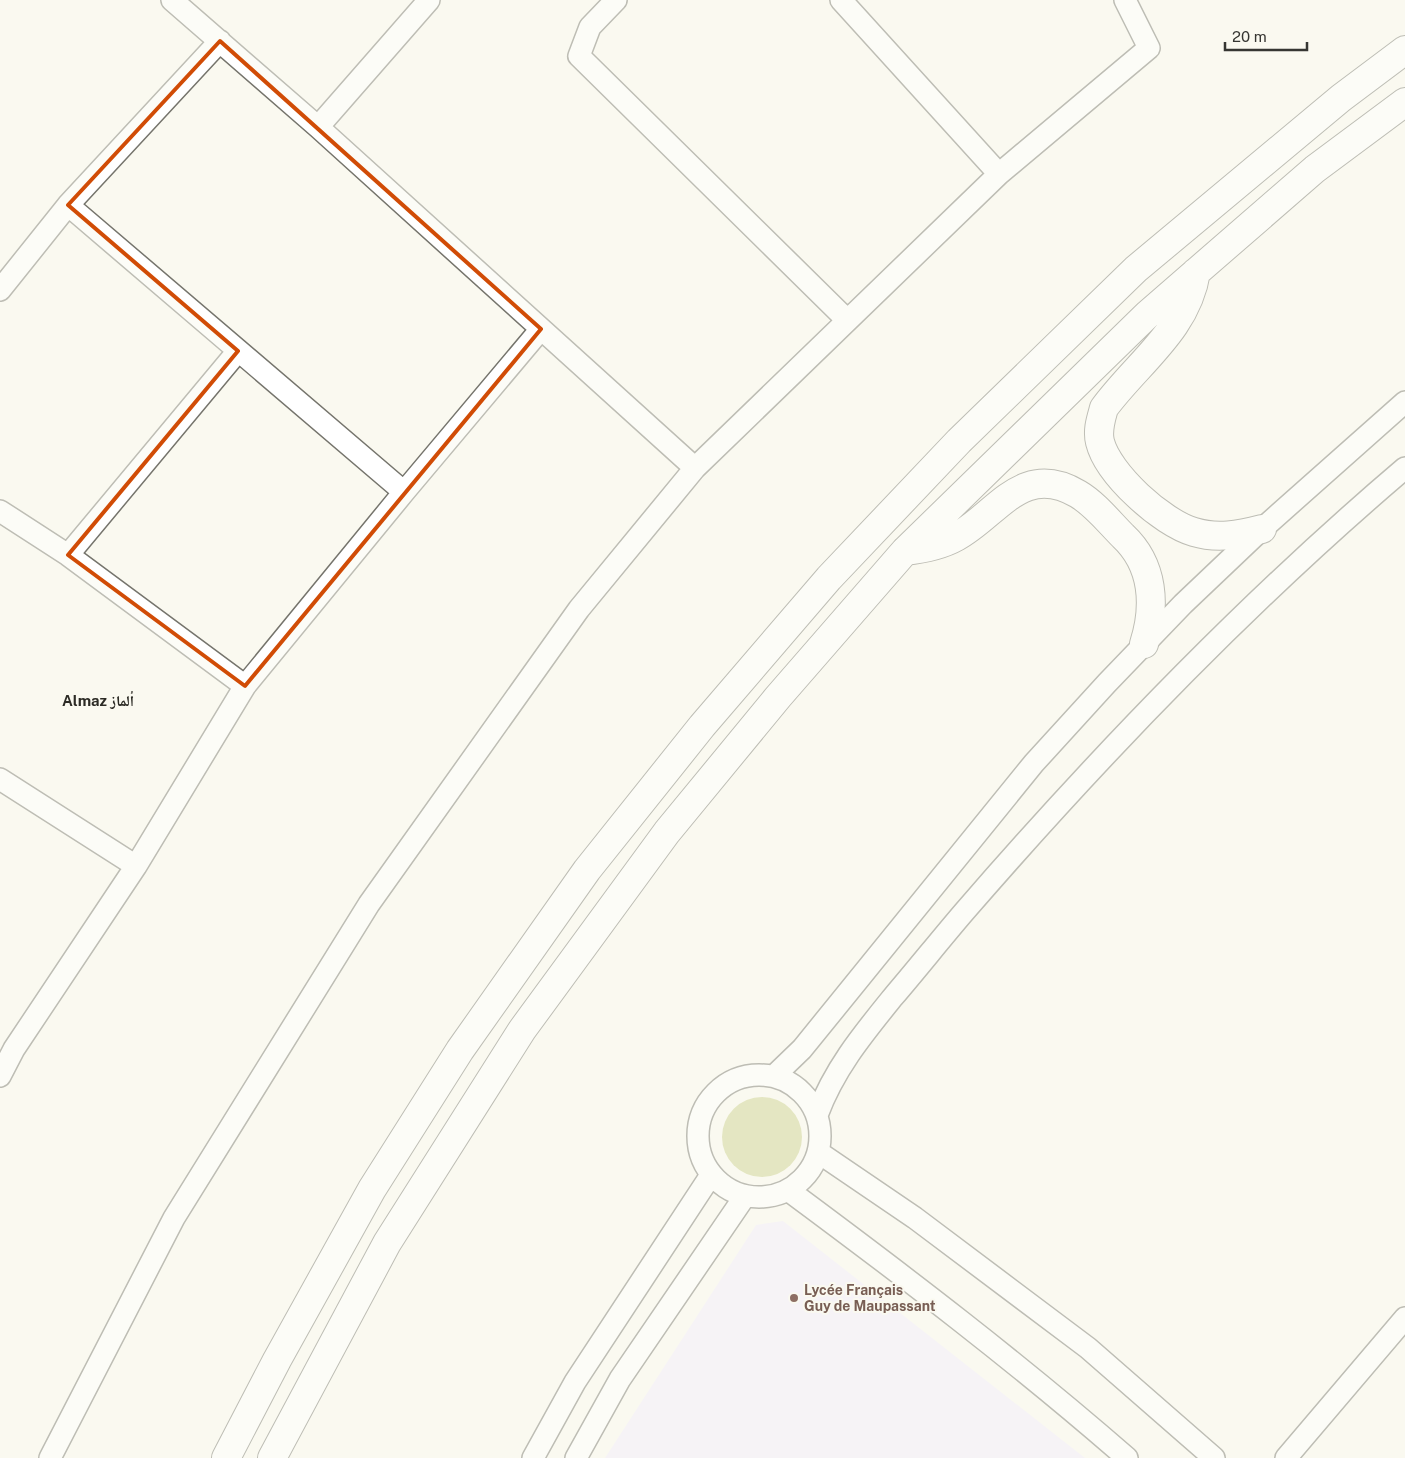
<svg xmlns="http://www.w3.org/2000/svg" width="1405" height="1458" font-family="'Public Sans','Noto Naskh Arabic',sans-serif">
<rect width="100%" height="100%" fill="#faf9f0"/>
<path fill="#f2ebfc" d="M 783,1221 L 1085,1458 L 605,1458 L 756,1225 Z"/>
<path fill="#cace89" d="M722 1137a40 40 0 1 1 80 0a40 40 0 1 1-80 0Z"/>
<g fill="none" stroke-linecap="round" stroke-linejoin="round">
<g stroke="#75746c" stroke-width="24">
<path id="street" d="M 172,0 L 318,127 L 695,468
M 616,0 L 590,27 L 579,56 L 847,320
M 841,0 L 999,174
M 318,127 L 429,0
M 68,205 L 404,492
M 0,290 L 68,205 L 220,41
M 0,511 L 68,555 L 245,686
M 68,555 L 238,351
M 0,779 L 136,866
M698 1136a61 61 0 1 1 122 0a61 61 0 1 1-122 0Z
M 0,1076 L 14,1049 L 136,866 L 245,686 L 404,492 L 541,329
M 774,1076 L 802,1049 L 1034,763 L 1107,683 L 1183,604 L 1262,529 L 1405,402
M 817,1115 C 834,1069 863,1034 893,997 C 917,969 940,940 964,912 C 1100,755 1246,603 1405,468
M 818,1152 L 915,1218 L 1088,1348 L 1214,1458
M 788,1190 C 904,1276 1018,1363 1127,1458
M 50,1458 L 174,1218 L 369,904 L 579,609 L 695,468 L 999,174 L 1149,48 L 1125,0
M 533,1458 L 575,1382 L 711,1175
M 576,1458 L 620,1379 L 745,1196
M 1286,1458 L 1405,1318"/>
</g>
<g stroke="#75746c" stroke-width="30">
<path id="highway" d="M 1196,272 C 1187,330 1137,363 1104,408 C 1101,419 1097,430 1100,442 C 1108,474 1162,523 1194,532 C 1217,539 1239,535 1262,529
M 905,551 C 923,549 940,546 956,537 C 997,515 1022,461 1078,494 C 1095,504 1109,522 1123,536 C 1154,565 1156,606 1144,644
M 226,1458 L 277,1360 L 372,1189 L 460,1050 L 587,870 L 702,726 L 829,578 L 959,441 L 1136,269 L 1341,98 L 1405,50
M 272,1458 L 387,1243 L 522,1030 L 667,832 L 778,697 L 905,551 L 1148,314 L 1315,169 L 1405,102"/>
</g>
<use href="#street" stroke="#fff" stroke-width="21"/>
<use href="#highway" stroke="#fff" stroke-width="28"/>
</g>
<path d="M0 0H1405V1458H0ZM 220,41 L 541,329 L 245,686 L 68,555 L 238,351 L 68,205 Z" fill="#faf9f0" fill-opacity=".55" fill-rule="evenodd"/>
<path fill="none" stroke="#d14c06" stroke-width="4" stroke-linejoin="round" d="M 220,41 L 541,329 L 245,686 L 68,555 L 238,351 L 68,205 Z"/>
<circle fill="#8d6e63" stroke="#faf9f0" stroke-width="2" cx="794" cy="1298" r="5"/>
<g text-anchor="middle" dominant-baseline="central" stroke-width="4" stroke-linejoin="round" paint-order="stroke">
<g font-size="14" font-weight="bold" fill="#785e54" stroke="#faf9f0" text-anchor="start">
<text x="804" y="1290">Lycée Français<tspan x="804" dy="16">Guy de Maupassant</tspan></text>
</g>
<g font-size="15" font-weight="bold" fill="#2c2b25" stroke="#faf9f0">
<text x="98" y="700">Almaz ألماز</text>
</g>
</g>
<path d="M1225 42v8h82v-8" fill="none" stroke="#363632" stroke-width="2.5"/>
<text x="1232" y="42" font-size="15" fill="#363632" stroke="#faf9f0" stroke-width="4" paint-order="stroke">20 m</text>
</svg>
